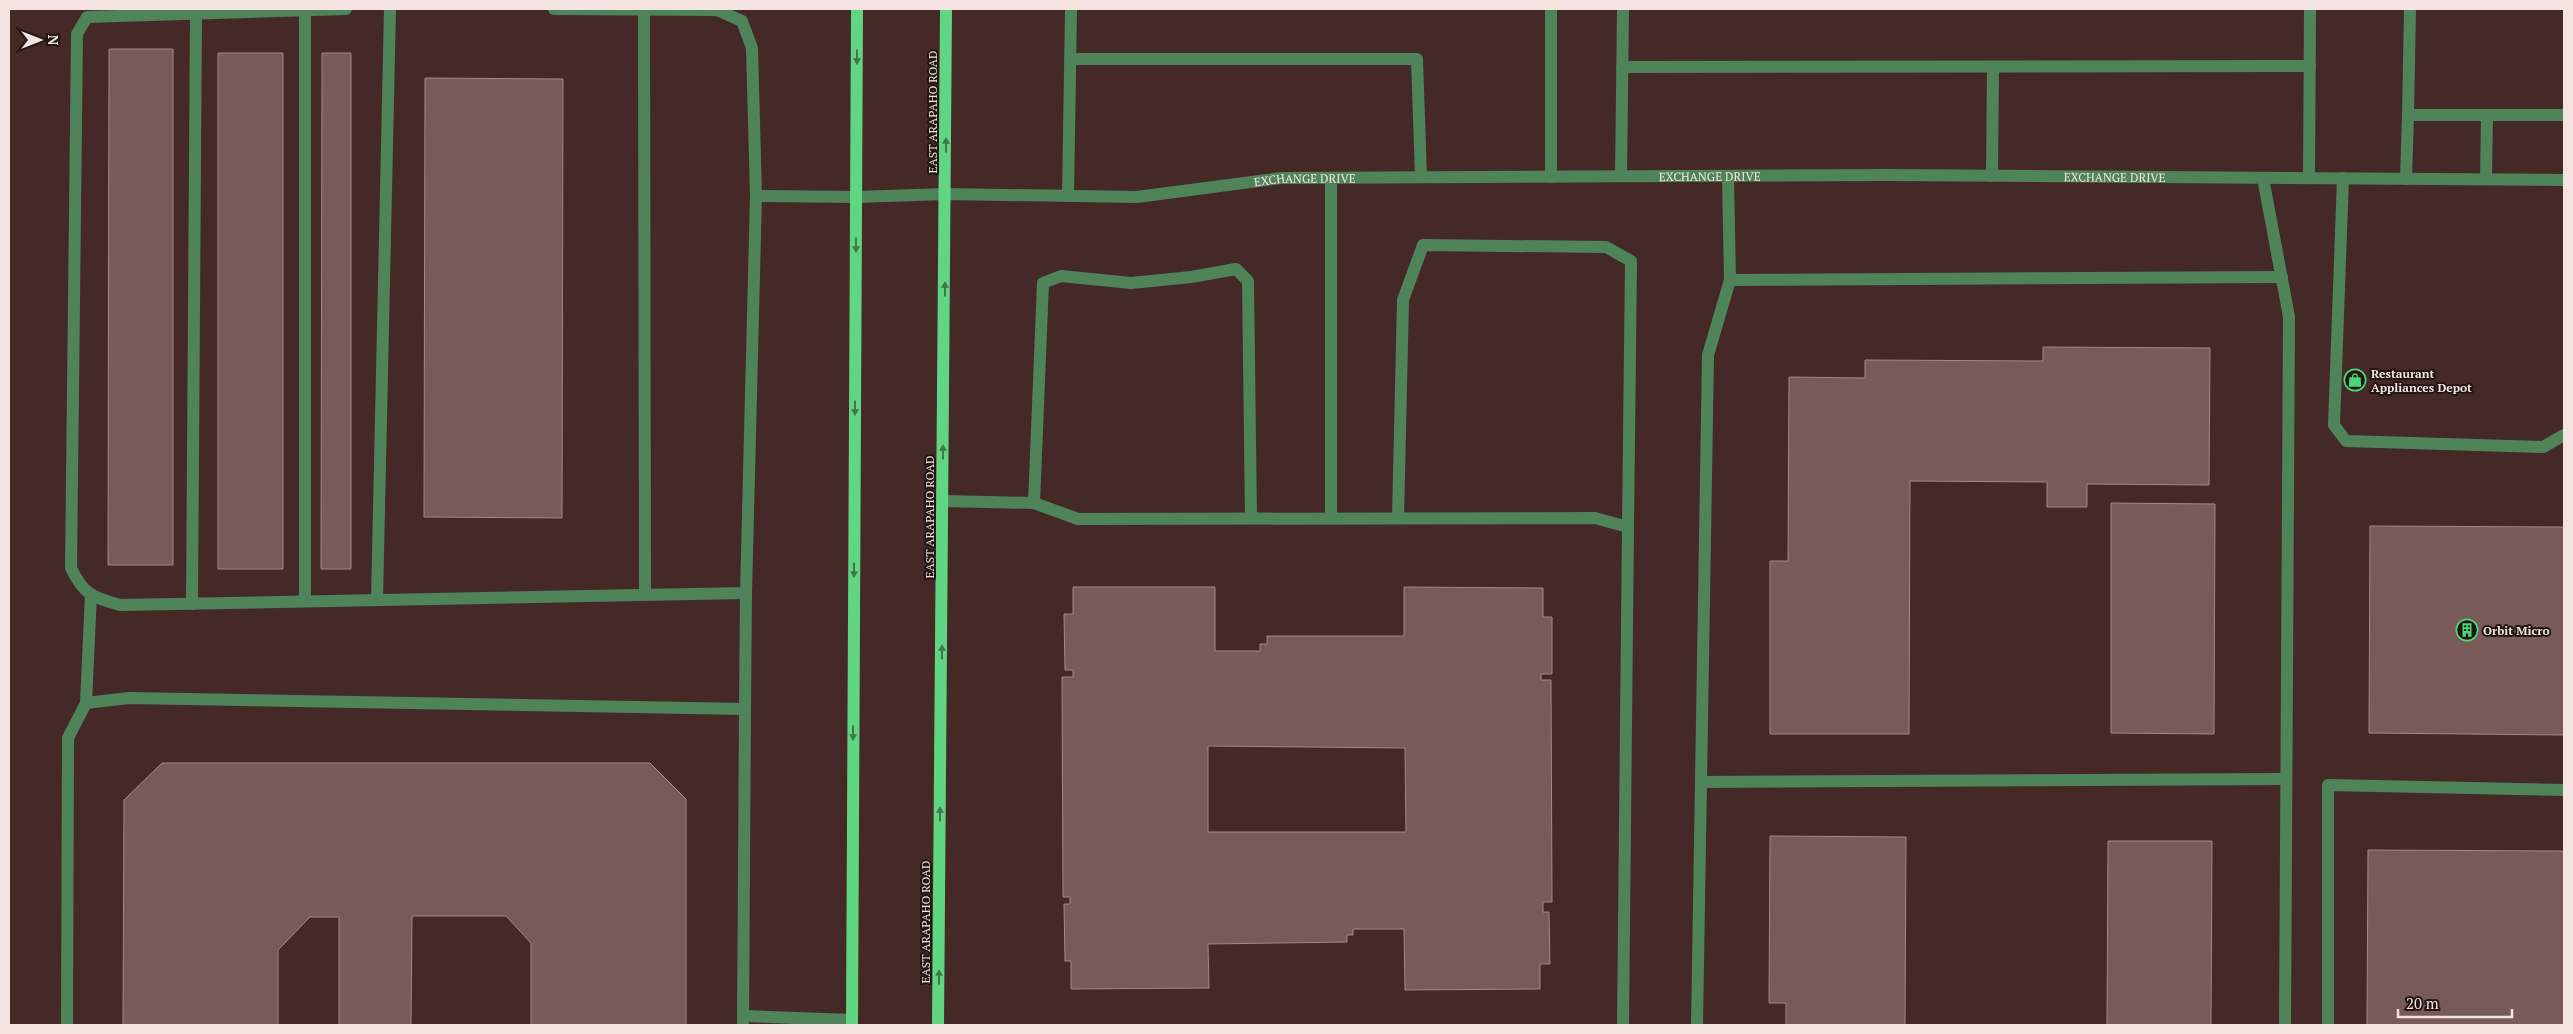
<svg xmlns="http://www.w3.org/2000/svg" width="2573" height="1034" font-family="'PT Serif',serif">
<rect width="100%" height="100%" fill="#442927"/>
<path fill="#785a58" stroke="#a88785" fill-rule="evenodd" d="M 109,49 L 173,49 L 173,565 L 108,565 Z
M 218,53 L 283,53 L 283,569 L 218,569 Z
M 322,53 L 351,53 L 351,569 L 321,569 Z
M 425,78 L 563,79 L 562,518 L 424,517 Z
M 2043,347 L 2210,348 L 2209,485 L 2087,484 L 2087,507 L 2047,507 L 2047,482 L 1910,481 L 1909,734 L 1770,734 L 1770,561 L 1788,561 L 1789,377 L 1865,378 L 1865,360 L 2043,361 Z
M 2111,503 L 2215,504 L 2214,734 L 2111,733 Z
M 2370,526 L 2564,527 L 2564,735 L 2369,733 Z
M 1073,587 L 1215,587 L 1215,651 L 1260,651 L 1260,644 L 1267,644 L 1267,636 L 1404,636 L 1404,587 L 1543,588 L 1543,617 L 1552,617 L 1552,674 L 1541,674 L 1541,680 L 1551,680 L 1552,902 L 1543,902 L 1543,912 L 1549,912 L 1550,964 L 1540,964 L 1540,989 L 1405,990 L 1404,929 L 1353,929 L 1353,935 L 1347,935 L 1347,942 L 1208,944 L 1209,988 L 1071,989 L 1071,961 L 1065,961 L 1064,904 L 1070,904 L 1070,897 L 1063,897 L 1062,677 L 1073,677 L 1073,670 L 1065,670 L 1064,614 L 1073,614 ZM 1208,746 L 1405,748 L 1406,832 L 1208,832 Z
M 162,763 L 650,763 L 686,799 L 686,1025 L 531,1025 L 531,943 L 506,916 L 412,916 L 411,1025 L 339,1025 L 339,917 L 310,917 L 278,950 L 278,1025 L 123,1025 L 124,800 Z
M 1770,836 L 1906,837 L 1905,1025 L 1786,1025 L 1786,1003 L 1769,1003 Z
M 2108,841 L 2212,841 L 2211,1025 L 2107,1025 Z
M 2368,850 L 2564,851 L 2564,1025 L 2367,1025 Z"/>
<g fill="none" stroke-linecap="round" stroke-linejoin="round">
<g stroke="#4f845b" stroke-width="12">
<path d="M 346,9 L 87,17 L 77,34 L 71,568 C 84,595 92,597 120,605 L 746,593 L 756,196 L 752,48 L 742,21 L 717,10 L 554,9"/>
<path d="M 1551,9 L 1551,177"/>
<path d="M 2410,9 L 2408,115 L 2564,115"/>
<path d="M 305,10 L 305,601"/>
<path d="M 644,10 L 645,594"/>
<path d="M 1070,59 L 1417,59 L 1421,177"/>
<path d="M 1622,67 L 2310,66"/>
<path d="M 1621,176 L 1623,9"/>
<path d="M 1992,176 L 1993,67"/>
<path d="M 2263,178 L 2289,317 L 2285,1025"/>
<path d="M 2309,178 L 2310,9"/>
<path d="M 2343,178 L 2334,425 L 2346,441 L 2543,447 L 2564,435"/>
<path d="M 2406,179 L 2408,115"/>
<path d="M 2486,179 L 2487,115"/>
<path id="s1" d="M 756,196 L 856,197 L 945,194 L 1137,197 L 1281,178 L 1887,175 L 2564,180"/>
<path d="M 1068,196 L 1071,9"/>
<path d="M 1730,280 L 2282,277"/>
<path d="M 943,501 L 1034,503 L 1078,519 L 1595,518 L 1628,527 L 1623,1025"/>
<path d="M 1034,503 L 1043,283 L 1061,276 L 1131,283 L 1191,277 L 1236,269 L 1248,281 L 1251,518"/>
<path d="M 1331,518 L 1331,178"/>
<path d="M 1398,518 L 1403,300 L 1423,245 L 1606,247 L 1631,261 L 1628,527"/>
<path d="M 377,600 L 390,9"/>
<path d="M 192,604 L 196,14"/>
<path d="M 86,703 L 91,594"/>
<path d="M 745,709 L 746,593"/>
<path d="M 1701,782 L 2286,779"/>
<path d="M 744,1016 L 852,1020"/>
<path d="M 67,1025 L 68,738 L 86,703 L 129,698 L 745,709 L 743,1025"/>
<path d="M 1697,1025 L 1708,355 L 1730,280 L 1728,176"/>
<path d="M 2328,1025 L 2328,785 L 2564,790"/>
</g>
<path stroke="#61d682" stroke-width="12" d="M 852,1025 L 857,9
M 938,1025 L 946,9"/>
</g>
<defs><path id="oneway-solid" d="M-6-.8H1V-3.2L6.5 0L1 3.2V.8H-6Z" transform="scale(1.25)"/></defs>
<g fill="#42764c">
<use href="#oneway-solid" transform="translate(857 57) rotate(90)"/>
<use href="#oneway-solid" transform="translate(946 145) rotate(-90)"/>
<use href="#oneway-solid" transform="translate(856 245) rotate(90)"/>
<use href="#oneway-solid" transform="translate(945 289) rotate(-90)"/>
<use href="#oneway-solid" transform="translate(855 408) rotate(90)"/>
<use href="#oneway-solid" transform="translate(943 452) rotate(-90)"/>
<use href="#oneway-solid" transform="translate(854 570) rotate(90)"/>
<use href="#oneway-solid" transform="translate(942 652) rotate(-90)"/>
<use href="#oneway-solid" transform="translate(853 733) rotate(90)"/>
<use href="#oneway-solid" transform="translate(940 814) rotate(-90)"/>
<use href="#oneway-solid" transform="translate(939 977) rotate(-90)"/>
</g>
<defs>
<g id="shop-ring" transform="scale(1.125)"><circle r="9.5" fill="#221615" stroke="#4bd677" stroke-width="1.5"/><path d="M-5-2.5h2.3a2.7 3.5 0 0 1 5.4 0H5L5.5 6h-11ZM-1.5-2.5h3a1.5 2.3 0 0 0-3 0Z" fill="#4bd677"/></g>
<g id="building-ring" transform="scale(1.125)"><circle r="9.5" fill="#221615" stroke="#4bd677" stroke-width="1.5"/><path d="M-4-6H4V6H1V3H-1V6H-4ZM-2.5-4.3h1.7v1.8h-1.7ZM.8-4.3h1.7v1.8H.8ZM-2.5-1h1.7V.8h-1.7ZM.8-1h1.7V.8H.8Z" fill="#4bd677"/></g>
</defs>
<g fill-rule="evenodd">
<use href="#shop-ring" x="2355" y="380"/>
<use href="#building-ring" x="2467" y="630"/>
</g>
<g text-anchor="middle" dominant-baseline="central" stroke-width="4" stroke-linejoin="round" paint-order="stroke">
<g font-size="12" fill="#f5e3e1" stroke="#221615">
<text transform="translate(932 112) rotate(-90)">EAST ARAPAHO ROAD</text>
<text stroke="none"><textPath href="#s1" startOffset="955">EXCHANGE DRIVE</textPath></text>
<text stroke="none"><textPath href="#s1" startOffset="1360">EXCHANGE DRIVE</textPath></text>
<text stroke="none"><textPath href="#s1" startOffset="550">EXCHANGE DRIVE</textPath></text>
<text transform="translate(929 517) rotate(-90)">EAST ARAPAHO ROAD</text>
<text transform="translate(925 922) rotate(-90)">EAST ARAPAHO ROAD</text>
</g>
<g font-size="12" font-weight="bold" fill="#f5e3e1" stroke="#221615" text-anchor="start">
<text x="2371" y="373">Restaurant<tspan x="2371" dy="14">Appliances Depot</tspan></text>
<text x="2483" y="630">Orbit Micro</text>
</g>
</g>
<rect width="2573" height="1034" fill="none" stroke="#f5e3e1" stroke-width="20"/>
<g transform="translate(40 40) rotate(90)" stroke="#221615" stroke-width="4" paint-order="stroke">
<path d="M0-4L9 19L0 12L-9 19Z" fill="#f5e3e1"/>
<text y="-8" font-size="14" font-weight="bold" text-anchor="middle" fill="#f5e3e1">N</text>
</g>
<path d="M2398 1009v8h114v-8" fill="none" stroke="#f5e3e1" stroke-width="2.5"/>
<text x="2406" y="1009" font-size="15" fill="#f5e3e1" stroke="#221615" stroke-width="4" paint-order="stroke">20 m</text>
</svg>
